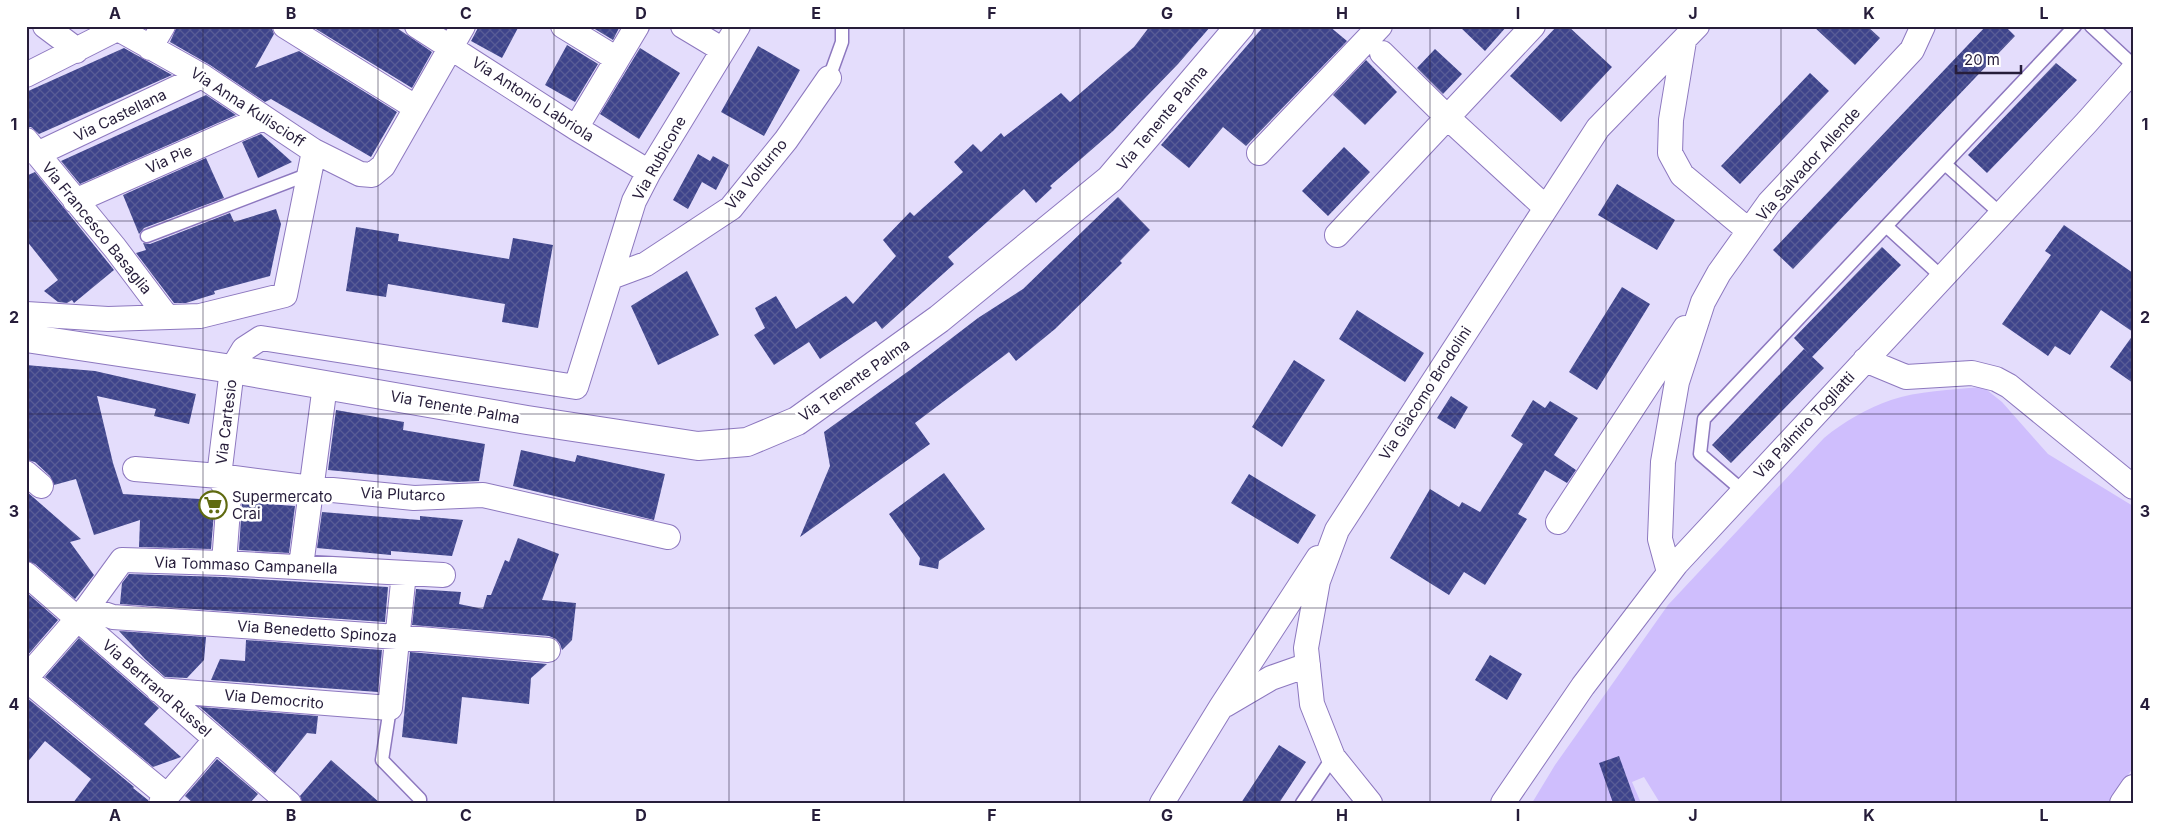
<svg xmlns="http://www.w3.org/2000/svg" width="2159" height="829" font-family="Inter,sans-serif">
<defs>
<pattern id="building-cross-hatch" width="8" height="8" patternUnits="userSpaceOnUse" patternTransform="scale(1.25)"><rect width="8" height="8" fill="#3e448b"/><path d="M0 0l8 8M0 8l8-8" fill="none" stroke="#585c96"/></pattern>
</defs>
<rect width="100%" height="100%" fill="#e4ddfc"/>
<path fill="#cfbefd" d="M 1980,387 L 1987,390 L 2002,402 L 2048,454 L 2133,506 L 2133,768 L 2108,803 L 1660,803 L 1644,777 L 1632,782 L 1641,803 L 1532,803 L 1555,765 L 1668,605 L 1824,438 C 1843,422 1868,408 1891,400 C 1917,391 1952,390 1980,387 Z"/>
<path fill="url(#building-cross-hatch)" d="M 177,26 L 271,26 L 274,34 L 255,68 L 299,51 L 397,112 L 371,157 L 271,99 L 265,102 L 210,65 L 170,42 Z
M 311,26 L 394,26 L 432,52 L 412,88 Z
M 479,26 L 519,26 L 502,58 L 471,41 Z
M 590,26 L 620,26 L 613,40 Z
M 1150,26 L 1211,26 L 1178,64 L 1113,131 L 1050,186 L 1052,188 L 1036,203 L 1024,189 L 948,257 L 954,264 L 882,329 L 876,321 L 820,359 L 809,342 L 774,365 L 754,335 L 765,328 L 755,308 L 776,296 L 796,329 L 846,296 L 853,304 L 896,256 L 883,240 L 910,212 L 914,216 L 963,172 L 954,162 L 973,144 L 981,152 L 1001,133 L 1004,137 L 1061,93 L 1070,102 L 1134,47 Z
M 1264,26 L 1329,26 L 1347,41 L 1246,146 L 1223,127 L 1189,168 L 1161,145 Z
M 1459,26 L 1507,26 L 1485,51 Z
M 1557,26 L 1568,26 L 1612,67 L 1561,122 L 1510,76 Z
M 1813,26 L 1867,26 L 1880,38 L 1855,65 Z
M 1986,26 L 2005,26 L 2015,36 L 1793,269 L 1773,250 Z
M 567,45 L 598,64 L 575,102 L 545,85 Z
M 758,46 L 800,70 L 764,136 L 721,112 Z
M 124,48 L 172,75 L 39,134 L 31,127 L 26,127 L 26,92 Z
M 640,48 L 680,73 L 639,139 L 600,114 Z
M 1435,49 L 1462,74 L 1443,94 L 1417,68 Z
M 1366,60 L 1397,92 L 1365,125 L 1333,95 Z
M 2056,63 L 2077,80 L 1987,173 L 1968,155 Z
M 1810,73 L 1829,91 L 1740,184 L 1721,166 Z
M 206,95 L 236,115 L 80,184 L 61,161 Z
M 261,134 L 292,162 L 258,178 L 242,142 Z
M 1344,147 L 1370,172 L 1328,216 L 1302,191 Z
M 698,154 L 710,161 L 713,156 L 729,165 L 716,190 L 702,182 L 688,209 L 673,200 Z
M 206,158 L 224,198 L 144,228 L 139,234 L 123,195 Z
M 35,172 L 114,270 L 74,303 L 72,300 L 67,303 L 58,302 L 44,291 L 58,280 L 26,240 L 26,176 Z
M 1617,184 L 1675,220 L 1657,250 L 1598,215 Z
M 1118,197 L 1150,230 L 1120,261 L 1122,263 L 1055,329 L 1016,361 L 1009,352 L 915,423 L 930,444 L 800,537 L 830,466 L 824,432 L 910,370 L 978,318 L 1023,289 Z
M 276,209 L 281,224 L 270,276 L 214,291 L 215,294 L 186,303 L 174,303 L 136,253 L 146,250 L 143,243 L 150,244 L 230,213 L 234,222 Z
M 2064,225 L 2133,273 L 2133,332 L 2101,310 L 2070,355 L 2055,346 L 2048,356 L 2002,324 L 2051,255 L 2045,251 Z
M 356,227 L 399,234 L 398,241 L 509,259 L 513,238 L 553,245 L 538,328 L 502,322 L 505,304 L 388,284 L 386,297 L 346,291 Z
M 1882,247 L 1901,265 L 1812,357 L 1794,338 Z
M 687,271 L 719,335 L 658,365 L 631,306 Z
M 1622,287 L 1650,304 L 1597,390 L 1569,372 Z
M 1357,310 L 1424,353 L 1405,382 L 1339,339 Z
M 2133,335 L 2133,383 L 2110,367 Z
M 1804,349 L 1824,368 L 1731,463 L 1712,445 Z
M 1294,360 L 1325,380 L 1282,447 L 1252,427 Z
M 26,365 L 95,371 L 196,394 L 189,424 L 154,416 L 156,409 L 97,396 L 113,463 L 123,494 L 215,500 L 211,549 L 139,547 L 140,520 L 94,535 L 76,479 L 54,485 L 50,476 L 35,462 L 26,460 Z
M 1451,396 L 1468,407 L 1455,429 L 1437,418 Z
M 1533,400 L 1545,408 L 1550,401 L 1578,418 L 1554,455 L 1576,470 L 1567,483 L 1545,470 L 1518,514 L 1527,519 L 1485,585 L 1464,572 L 1449,595 L 1390,558 L 1430,489 L 1459,507 L 1462,502 L 1480,512 L 1523,444 L 1511,436 Z
M 336,410 L 404,422 L 403,430 L 485,444 L 479,481 L 458,482 L 328,470 Z
M 521,450 L 575,462 L 577,455 L 665,474 L 654,520 L 513,486 Z
M 944,473 L 985,529 L 939,561 L 938,569 L 919,565 L 920,558 L 889,514 Z
M 1249,474 L 1316,515 L 1298,544 L 1231,503 Z
M 26,491 L 81,539 L 70,542 L 94,575 L 75,599 L 35,564 L 26,561 Z
M 242,502 L 295,506 L 289,553 L 239,550 Z
M 322,512 L 420,520 L 420,516 L 463,520 L 452,556 L 391,551 L 391,555 L 317,548 Z
M 518,538 L 559,554 L 542,600 L 576,603 L 572,640 L 562,650 L 560,644 L 556,639 L 549,636 L 412,625 L 416,589 L 461,592 L 459,604 L 483,609 L 487,595 L 491,595 L 505,560 L 509,562 Z
M 129,574 L 223,577 L 388,587 L 385,622 L 120,604 L 122,583 Z
M 26,592 L 58,620 L 26,657 Z
M 119,631 L 206,637 L 204,660 L 187,678 L 165,677 L 145,659 Z
M 79,638 L 159,708 L 144,724 L 181,757 L 153,767 L 45,677 Z
M 246,640 L 382,650 L 378,692 L 211,680 L 220,659 L 245,661 Z
M 410,652 L 547,664 L 531,678 L 529,704 L 462,697 L 457,744 L 402,737 Z
M 1490,655 L 1522,674 L 1507,700 L 1475,680 Z
M 26,697 L 134,787 L 133,788 L 148,800 L 148,803 L 73,803 L 91,779 L 45,741 L 26,764 Z
M 200,707 L 318,716 L 316,734 L 307,733 L 275,773 Z
M 1279,745 L 1306,762 L 1279,803 L 1241,803 Z
M 1619,756 L 1636,803 L 1613,803 L 1599,763 Z
M 217,759 L 258,794 L 250,803 L 193,803 L 185,796 Z
M 331,760 L 380,803 L 302,803 L 300,796 Z"/>
<g fill="none" stroke-linecap="round" stroke-linejoin="round">
<g stroke="#8d78bf" stroke-width="15">
<path id="service" d="M 2091,26 L 2133,65
M 829,78 L 842,42 L 842,26
M 1945,164 L 2001,214
M 1886,226 L 1942,277
M 147,236 L 309,174
M 1743,491 L 1700,454 L 1704,419 L 2075,26
M 390,708 L 382,760 L 420,799 L 420,803
M 1302,803 L 1333,757"/>
</g>
<g stroke="#8d78bf" stroke-width="26">
<path id="minor" d="M 45,26 L 69,44 L 76,51
M 113,26 L 202,76 L 314,151 L 360,174 L 372,175 L 383,166 L 463,26
M 285,26 L 415,107
M 417,26 L 576,128 L 649,172
M 563,26 L 617,59
M 683,26 L 723,50
M 1684,41 L 1671,120 L 1670,153 L 1682,175 L 1748,230
M 150,48 L 163,26
M 1382,53 L 1447,117 L 1545,207
M 26,75 L 117,29
M 576,128 L 637,26
M 26,140 L 115,248 L 167,317
M 1259,153 L 1380,26
M 37,154 L 202,76
M 75,201 L 263,118
M 1337,235 L 1533,26
M 611,277 L 646,264 L 731,208 L 786,140 L 829,78
M 26,314 L 108,319 L 200,316 L 285,295 L 314,151
M 1865,360 L 1906,377 L 1972,373 L 1996,379 L 2009,386 L 2133,487
M 135,469 L 219,476 L 312,488 L 414,498 L 483,495 L 668,537
M 26,473 L 41,486
M 1558,522 L 1685,328
M 224,563 L 229,496 L 219,476 L 232,369 L 244,349 L 261,338 L 576,387 L 634,201 L 649,172 L 738,26
M 301,566 L 325,385
M 1669,572 L 1660,539 L 1663,462 L 1677,382 L 1703,302 L 1719,273 L 1769,203 L 1912,50 L 1923,26
M 26,574 L 289,803
M 87,608 L 113,617 L 397,637 L 548,650
M 26,678 L 87,608 L 122,560 L 224,563 L 443,575
M 26,679 L 167,796
M 158,690 L 390,708 L 404,573
M 1225,705 L 1271,678 L 1308,665
M 161,803 L 216,739
M 1162,803 L 1221,707 L 1318,558
M 1370,803 L 1333,757 L 1312,704 L 1306,648 L 1318,581 L 1337,530 L 1598,128 L 1697,26
M 1503,803 L 1583,686 L 1676,564 L 2087,122 L 2133,70
M 2122,803 L 2133,787"/>
</g>
<g stroke="#8d78bf" stroke-width="30">
<path id="secondary" d="M 26,338 L 232,369 L 527,420 L 698,446 L 747,442 L 797,421 L 939,319 L 1110,179 L 1240,26"/>
</g>
<use href="#service" stroke="#fff" stroke-width="12"/>
<use href="#minor" stroke="#fff" stroke-width="24"/>
<use href="#secondary" stroke="#fff" stroke-width="28"/>
</g>
<path fill="none" stroke="#261d3a" stroke-width="1" stroke-opacity="0.55" d="M 203,26 L 203,803M 378,26 L 378,803M 554,26 L 554,803M 729,26 L 729,803M 904,26 L 904,803M 1080,26 L 1080,803M 1255,26 L 1255,803M 1430,26 L 1430,803M 1606,26 L 1606,803M 1781,26 L 1781,803M 1956,26 L 1956,803M 26,221 L 2133,221M 26,414 L 2133,414M 26,608 L 2133,608"/>
<defs>
<g id="supermarket-ring" transform="scale(1.4375)"><circle r="9.5" fill="#fff" stroke="#5f6a10" stroke-width="1.5"/><path d="M-6-5.5h2.5l.6 2H6L4.5 2H-2.5L-4.4-4H-6ZM-1.5 3.2a1.3 1.3 0 1 0 .1 0ZM3 3.2a1.3 1.3 0 1 0 .1 0Z" fill="#5f6a10"/></g>
</defs>
<g fill-rule="evenodd">
<use href="#supermarket-ring" x="213" y="505"/>
</g>
<g text-anchor="middle" dominant-baseline="central" stroke-width="5" stroke-linejoin="round" paint-order="stroke">
<g font-size="15" fill="#261d3a" stroke="#fff">
<text transform="translate(533 99) rotate(33)">Via Antonio Labriola</text>
<text transform="translate(248 107) rotate(33)">Via Anna Kuliscioff</text>
<text transform="translate(120 115) rotate(-26)">Via Castellana</text>
<text transform="translate(1162 118) rotate(-50)">Via Tenente Palma</text>
<text transform="translate(659 158) rotate(-61)">Via Rubicone</text>
<text transform="translate(169 159) rotate(-24)">Via Pie</text>
<text transform="translate(1808 164) rotate(-48)">Via Salvador Allende</text>
<text transform="translate(756 174) rotate(-50)">Via Volturno</text>
<text transform="translate(97 228) rotate(51)">Via Francesco Basaglia</text>
<text transform="translate(854 380) rotate(-35)">Via Tenente Palma</text>
<text transform="translate(1425 393) rotate(-57)">Via Giacomo Brodolini</text>
<text transform="translate(455 407) rotate(10)">Via Tenente Palma</text>
<text transform="translate(226 422) rotate(-83)">Via Cartesio</text>
<text transform="translate(1804 425) rotate(-47)">Via Palmiro Togliatti</text>
<text transform="translate(403 494) rotate(2)">Via Plutarco</text>
<text transform="translate(246 565) rotate(2)">Via Tommaso Campanella</text>
<text transform="translate(317 631) rotate(4)">Via Benedetto Spinoza</text>
<text transform="translate(157 688) rotate(41)">Via Bertrand Russel</text>
<text transform="translate(274 699) rotate(5)">Via Democrito</text>
</g>
<g font-size="15" fill="#261d3a" stroke="#fff" text-anchor="start">
<text x="232" y="496">Supermercato<tspan x="232" dy="17">Crai</tspan></text>
</g>
</g>
<rect width="2159" height="829" fill="none" stroke="#ffffff" stroke-width="55"/>
<path d="M1956 65v8h65v-8" fill="none" stroke="#261d3a" stroke-width="2.5"/>
<text x="1964" y="65" font-size="15" fill="#261d3a" stroke="#ffffff" stroke-width="4" paint-order="stroke">20 m</text>
<rect x="28" y="28" width="2104" height="774" fill="none" stroke="#261d3a" stroke-width="2"/>
<g font-size="16" text-anchor="middle" font-weight="bold" fill="#261d3a">
<text x="115" y="19">A</text>
<text x="291" y="19">B</text>
<text x="466" y="19">C</text>
<text x="641" y="19">D</text>
<text x="816" y="19">E</text>
<text x="992" y="19">F</text>
<text x="1167" y="19">G</text>
<text x="1342" y="19">H</text>
<text x="1518" y="19">I</text>
<text x="1693" y="19">J</text>
<text x="1869" y="19">K</text>
<text x="2044" y="19">L</text>
<text x="14" y="130">1</text>
<text x="2145" y="130">1</text>
<text x="14" y="323">2</text>
<text x="2145" y="323">2</text>
<text x="14" y="517">3</text>
<text x="2145" y="517">3</text>
<text x="14" y="710">4</text>
<text x="2145" y="710">4</text>
<text x="115" y="821">A</text>
<text x="291" y="821">B</text>
<text x="466" y="821">C</text>
<text x="641" y="821">D</text>
<text x="816" y="821">E</text>
<text x="992" y="821">F</text>
<text x="1167" y="821">G</text>
<text x="1342" y="821">H</text>
<text x="1518" y="821">I</text>
<text x="1693" y="821">J</text>
<text x="1869" y="821">K</text>
<text x="2044" y="821">L</text>
</g>
</svg>
